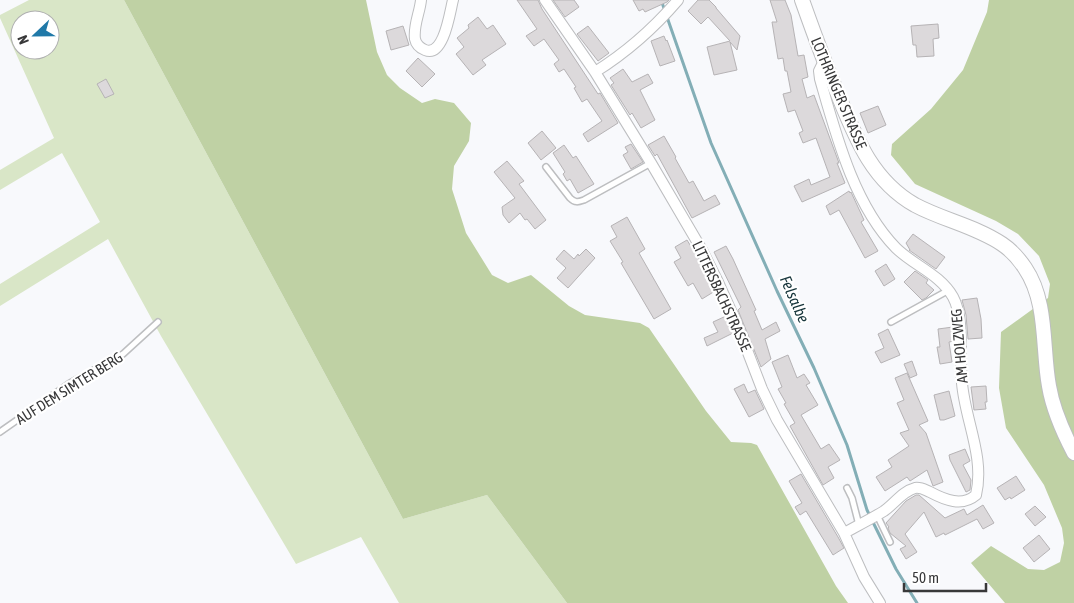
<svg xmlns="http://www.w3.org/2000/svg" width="1074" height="603" font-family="'Asap Condensed',sans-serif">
<rect width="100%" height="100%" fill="#f8f9fc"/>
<path fill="#d9e6c7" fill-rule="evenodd" d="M 29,0 L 124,0 L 403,519 L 487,495 L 567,603 L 399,603 L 361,537 L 296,564 L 161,336 L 108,239 L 0,306 L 0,284 L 100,222 L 62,153 L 0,190 L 0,170 L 54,138 L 0,18 L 0,15 ZM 20,20 L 50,20 L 50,50 L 20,50 Z"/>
<path fill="#bfd1a4" d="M 124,0 L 366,0 L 377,52 L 387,75 L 400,88 L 422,103 L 435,99 L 454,103 L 471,123 L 469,141 L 454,166 L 452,189 L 466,233 L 492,275 L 508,283 L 531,275 L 569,306 L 585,315 L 640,323 L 649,328 L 706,411 L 731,442 L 751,443 L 757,445 L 836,586 L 848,603 L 567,603 L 487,495 L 403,519 Z
M 989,0 L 1074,0 L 1074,603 L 1005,603 L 971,563 L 991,546 L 1028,569 L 1044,570 L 1060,562 L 1064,543 L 1062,528 L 1044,485 L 1006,428 L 999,388 L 1001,332 L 1048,298 L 1050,284 L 1039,256 L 1018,234 L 996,221 L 915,184 L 891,155 L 892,144 L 931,109 L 963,70 L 987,12 Z"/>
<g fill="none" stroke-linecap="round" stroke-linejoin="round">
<path stroke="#83aeb6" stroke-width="3" d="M 661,0 L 665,11
M 667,17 L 711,143 L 777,291 L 814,368 L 847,445 L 867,510 L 896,569 L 917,603"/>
</g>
<path fill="#dcd9db" stroke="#b6b3b5" d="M 517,0 L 538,0 L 542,9 L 598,94 L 600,93 L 618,123 L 588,142 L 583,134 L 602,121 L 587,99 L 582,102 L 574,88 L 576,87 L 564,69 L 559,72 L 554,64 L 559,60 L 544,39 L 534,46 L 526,36 L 537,29 Z
M 553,0 L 574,0 L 579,7 L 565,17 Z
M 633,0 L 669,0 L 667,2 L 645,12 L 643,9 L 639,11 Z
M 698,0 L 709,0 L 716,7 L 716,8 L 740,36 L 737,50 L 730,42 L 737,70 L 714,75 L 707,47 L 730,41 L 708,17 L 701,24 L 688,11 Z
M 770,0 L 785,0 L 791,15 L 798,56 L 804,55 L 808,77 L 802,79 L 807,98 L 814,95 L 839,163 L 837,163 L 845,183 L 802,202 L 794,186 L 809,179 L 811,185 L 830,177 L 816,138 L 803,143 L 799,133 L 803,131 L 795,110 L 788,112 L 783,94 L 791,92 L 787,71 L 785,71 L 783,58 L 778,59 L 772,22 L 777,22 Z
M 478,17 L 487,29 L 493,25 L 506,44 L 482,60 L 486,65 L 473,75 L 456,54 L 464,47 L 457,38 L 469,28 L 468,25 Z
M 938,24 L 939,38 L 933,39 L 934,56 L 917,57 L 916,45 L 913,45 L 911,26 Z
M 403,26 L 409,45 L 391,50 L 386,31 Z
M 588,26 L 609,53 L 598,61 L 577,34 Z
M 664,36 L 666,41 L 667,40 L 675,61 L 660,66 L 651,41 Z
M 418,58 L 435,74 L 422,87 L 406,71 Z
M 623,69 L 632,82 L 648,74 L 653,83 L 640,90 L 655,120 L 641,128 L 632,113 L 630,115 L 611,85 L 614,83 L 610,78 Z
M 106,79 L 114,94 L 105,98 L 97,84 Z
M 878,106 L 886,125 L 868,133 L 860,113 Z
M 542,131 L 556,148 L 541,160 L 528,143 Z
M 664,136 L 676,157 L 675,158 L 689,183 L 693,181 L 704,201 L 715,195 L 720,204 L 692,218 L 657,154 L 655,156 L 648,145 Z
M 631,144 L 643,162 L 631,169 L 623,155 L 628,152 L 625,147 Z
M 564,145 L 573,158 L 576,156 L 594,184 L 578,193 L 570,179 L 567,181 L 563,174 L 565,172 L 553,153 Z
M 507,161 L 524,181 L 519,184 L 546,220 L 535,229 L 527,219 L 525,220 L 520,213 L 509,223 L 503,215 L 502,207 L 515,198 L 494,172 Z
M 849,191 L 850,193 L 851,192 L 864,220 L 861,222 L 878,251 L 865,258 L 839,210 L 830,215 L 826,206 Z
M 627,217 L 645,249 L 639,253 L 671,309 L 654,319 L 621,263 L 623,262 L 610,241 L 617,237 L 611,226 Z
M 913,234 L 945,257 L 936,269 L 909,250 L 910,250 L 906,243 Z
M 687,240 L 703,266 L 715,291 L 702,299 L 693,283 L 688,286 L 674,262 L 681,258 L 675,247 Z
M 726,246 L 733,259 L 756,310 L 754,311 L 762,330 L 776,322 L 780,331 L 765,339 L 771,359 L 761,367 L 738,310 L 741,307 L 714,252 Z
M 586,249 L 595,258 L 568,288 L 557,278 L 566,268 L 556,259 L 564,250 L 574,259 L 578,254 L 579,256 Z
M 886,264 L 895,279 L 884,286 L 875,271 Z
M 915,271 L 928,280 L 926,283 L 934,290 L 926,298 L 922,300 L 904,282 Z
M 977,298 L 981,319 L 982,338 L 968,339 L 966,315 L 962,300 Z
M 726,316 L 733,333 L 707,346 L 704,338 L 718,332 L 713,322 Z
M 953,327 L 954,341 L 949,342 L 952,362 L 940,364 L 937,347 L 940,347 L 938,329 Z
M 888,329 L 900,355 L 881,363 L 875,352 L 884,348 L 878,334 Z
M 788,355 L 797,378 L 804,374 L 810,383 L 806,385 L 818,405 L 801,415 L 821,449 L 829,444 L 840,460 L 828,467 L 834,478 L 823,485 L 790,426 L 795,423 L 784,404 L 786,403 L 778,389 L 782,387 L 772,362 Z
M 912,361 L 917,375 L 910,378 L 904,364 Z
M 907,373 L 928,421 L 919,425 L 926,433 L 943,482 L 933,486 L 927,470 L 910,481 L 907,477 L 885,491 L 876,477 L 892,467 L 888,460 L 909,446 L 900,433 L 909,430 L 897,403 L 904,400 L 895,378 Z
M 744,384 L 748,393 L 755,390 L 764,409 L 749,417 L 734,389 Z
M 986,386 L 987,402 L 985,402 L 986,409 L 974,410 L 971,387 Z
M 949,391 L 955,416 L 944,420 L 940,420 L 934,395 Z
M 965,449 L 970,461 L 963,465 L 971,480 L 970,490 L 966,492 L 950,460 L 949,455 Z
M 801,474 L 838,537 L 844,548 L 833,555 L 806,511 L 800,515 L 795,507 L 802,503 L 789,481 Z
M 1016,476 L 1025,490 L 1011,499 L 1010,497 L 1005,500 L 997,488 Z
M 916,495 L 919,495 L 945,518 L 964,509 L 967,515 L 983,505 L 994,523 L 983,529 L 977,519 L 945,535 L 944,533 L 936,537 L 924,512 L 905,534 L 917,552 L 906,559 L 900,549 L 906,546 L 890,533 L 888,528 L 889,527 L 886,523 L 906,501 Z
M 1035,506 L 1046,517 L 1035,526 L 1025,514 Z
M 1039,535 L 1050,549 L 1034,562 L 1023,548 Z"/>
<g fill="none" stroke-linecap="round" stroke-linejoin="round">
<g stroke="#bdbec0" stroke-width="8">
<path id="service" d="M 546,167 L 570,198 C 575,203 578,202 584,200 L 651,163
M 891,322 L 949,290
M 0,432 L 70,383 L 123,354 L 158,322
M 847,488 L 852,498 L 859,525
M 877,515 L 890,542"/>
</g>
<g stroke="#bdbec0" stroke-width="12">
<path id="minor" d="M 421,0 C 420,12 413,26 415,39 C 416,44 420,48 425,50 C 444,58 450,11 453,0
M 545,0 L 595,72 L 651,163 L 702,250 L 718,282 L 737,324 L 762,389 L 777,420 L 844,533 L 864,577 L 880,603
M 824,61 L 819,71 L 820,79 C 836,135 854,205 896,248 C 913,265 940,274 953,297 C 965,319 959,357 962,383 C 965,420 985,457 976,495 C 962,507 945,500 930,492 C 925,490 921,487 915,488 C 903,491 894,504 884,511 C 871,519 857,526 844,533
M 595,72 C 627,52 654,28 678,0"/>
</g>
<g stroke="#bdbec0" stroke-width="16">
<path id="secondary" d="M 802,0 C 813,31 824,62 837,92 C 855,136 871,180 915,205 C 943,220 975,226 1002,244 C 1011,250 1019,259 1025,268 C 1048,302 1042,348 1049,386 C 1053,410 1063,432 1074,453"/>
</g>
<use href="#service" stroke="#fff" stroke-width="5"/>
<use href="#minor" stroke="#fff" stroke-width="10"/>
<use href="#secondary" stroke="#fff" stroke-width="14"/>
</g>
<g text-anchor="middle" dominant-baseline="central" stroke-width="4.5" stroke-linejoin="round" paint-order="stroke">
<g font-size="15" fill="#383839" stroke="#fff">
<text transform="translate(839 93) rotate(67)">LOTHRINGER STRASSE</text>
<text transform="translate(722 296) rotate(65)">LITTERSBACHSTRASSE</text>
<text transform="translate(959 346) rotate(-95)">AM HOLZWEG</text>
<text transform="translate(69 388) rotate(-32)">AUF DEM SIMTER BERG</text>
</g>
<g font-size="16" font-style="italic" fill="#17353b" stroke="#fff">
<text transform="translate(795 299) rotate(66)">Felsalbe</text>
</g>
</g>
<g transform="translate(35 35) rotate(248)"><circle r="24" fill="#ffffff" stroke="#afafb0"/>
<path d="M0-4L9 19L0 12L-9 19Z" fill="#2079a8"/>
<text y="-8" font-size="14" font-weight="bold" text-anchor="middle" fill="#383839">N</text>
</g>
<path d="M904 583v8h82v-8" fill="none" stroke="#383839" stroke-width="2.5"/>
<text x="912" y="583" font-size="15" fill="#383839" stroke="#ffffff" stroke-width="4" paint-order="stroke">50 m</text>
</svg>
